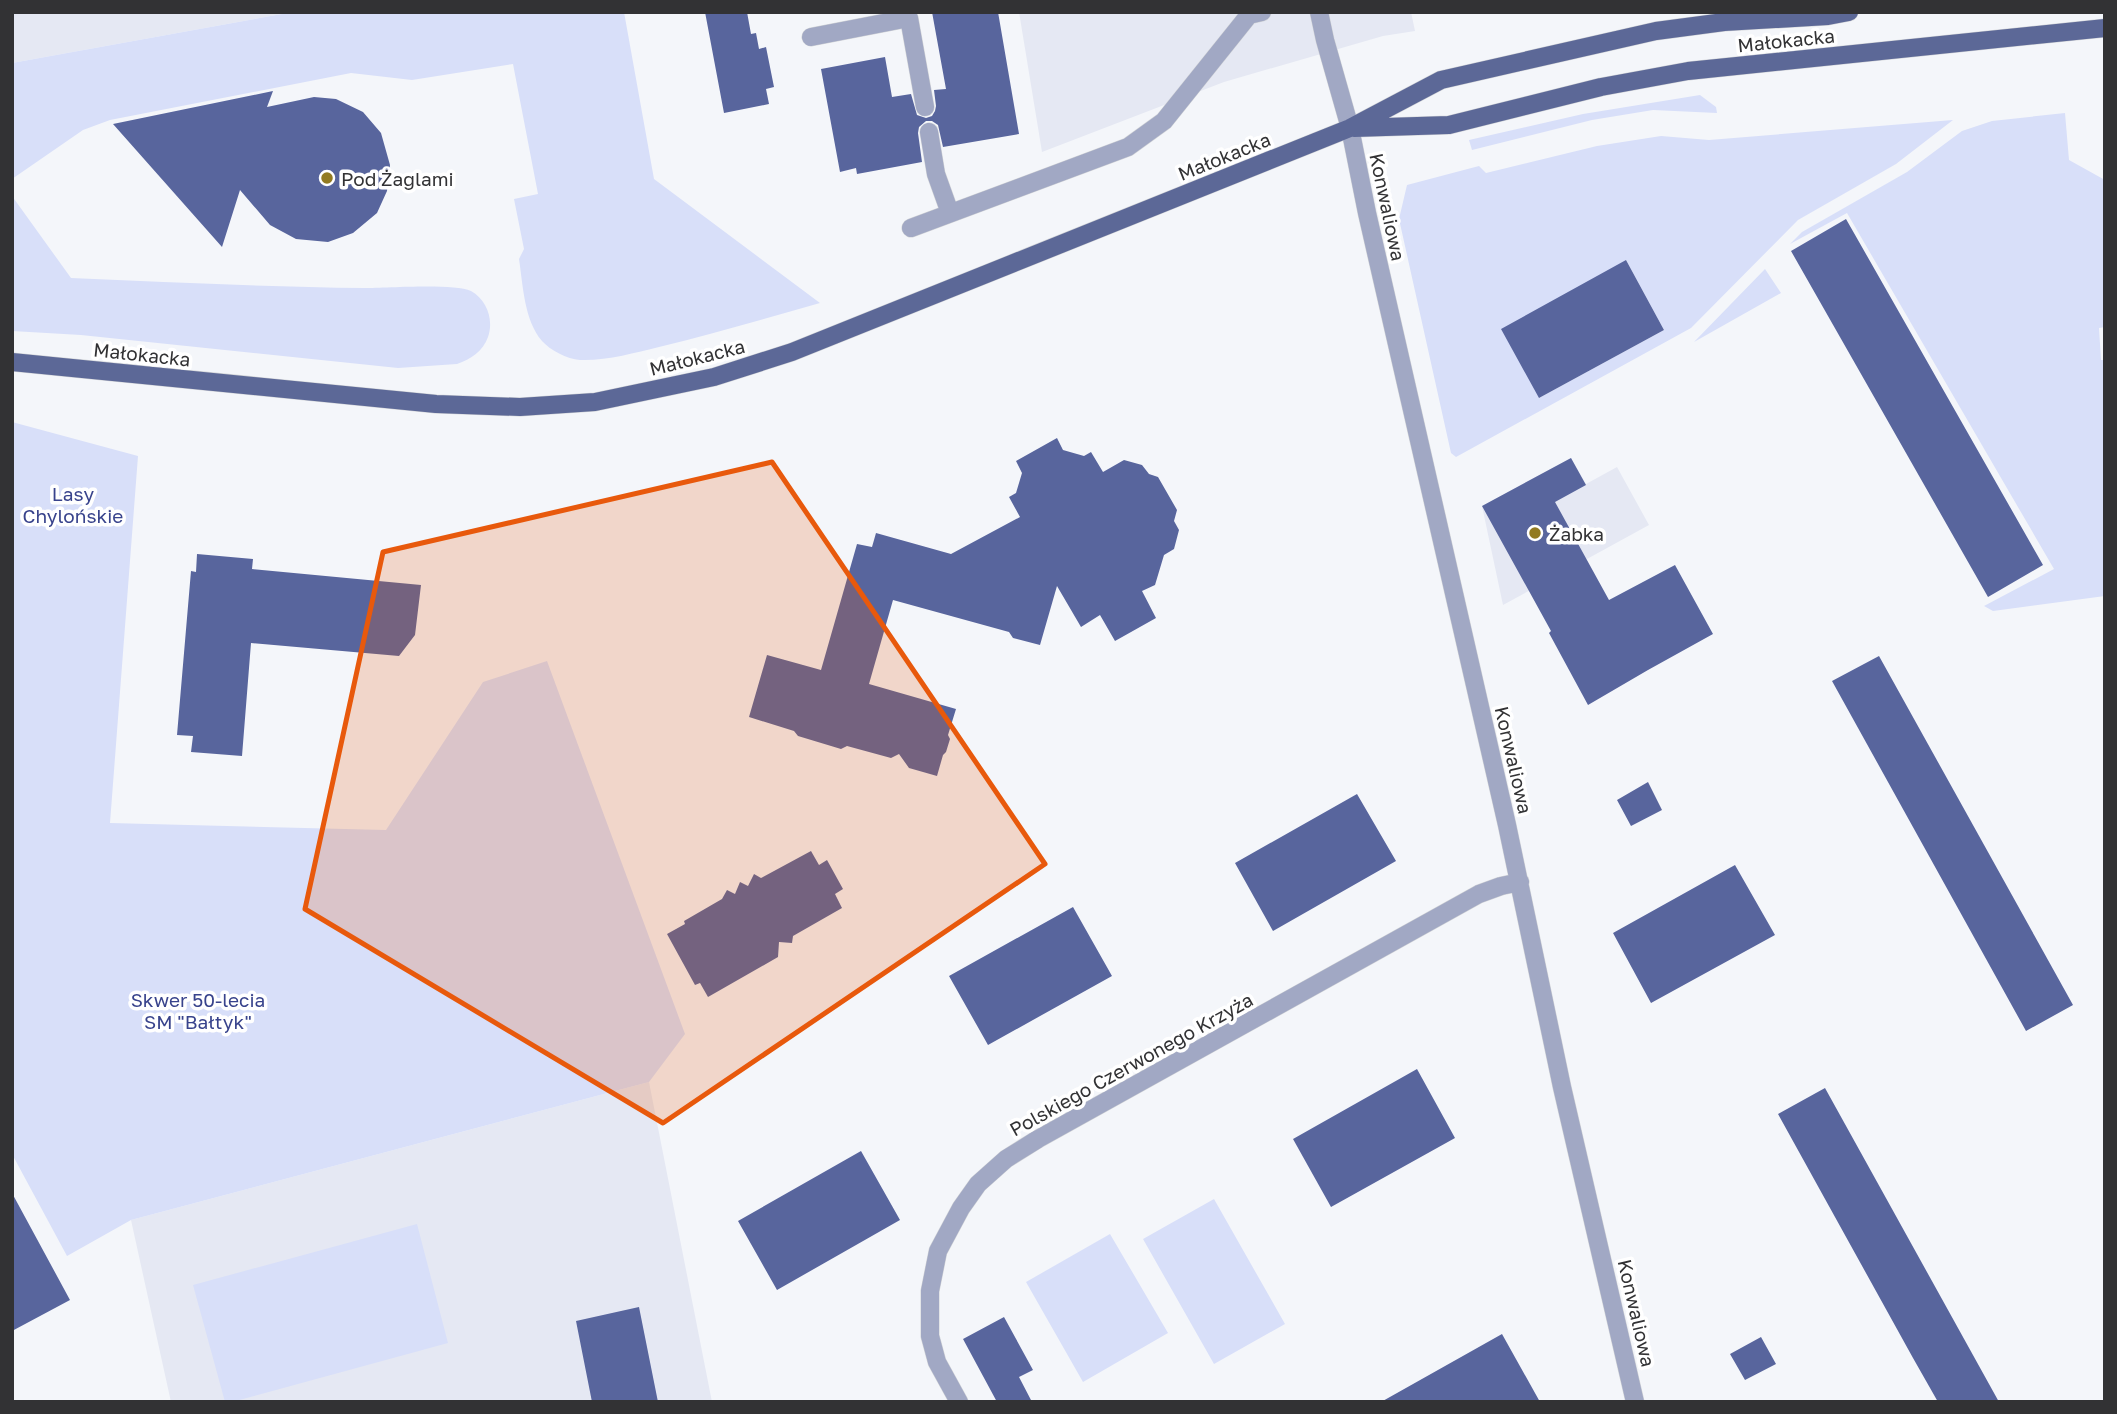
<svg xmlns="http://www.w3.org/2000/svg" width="2117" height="1414" font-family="'Golos Text',sans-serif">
<rect width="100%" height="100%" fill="#f4f6fa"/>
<path fill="#e5e8f3" d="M 12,12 L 293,12 L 12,63 Z
M 1019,12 L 1411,12 L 1415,31 L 1383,36 L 1224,82 L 1042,152 Z
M 1571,458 L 1586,484 L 1617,467 L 1649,525 L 1503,605 L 1482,506 Z
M 649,1082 L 712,1402 L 171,1402 L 131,1220 Z"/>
<path fill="#d8dff9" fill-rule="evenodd" d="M 293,12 L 624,12 L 654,179 L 820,303 C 767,318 713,334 659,347 C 634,353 606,361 580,360 C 567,359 550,350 542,341 C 524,320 523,285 519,259 L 524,249 L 514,199 L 538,194 L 513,64 L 412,80 L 351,73 L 110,120 L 83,130 L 12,179 L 12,63 Z
M 1700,95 L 1716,107 L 1717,113 L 1653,110 L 1592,120 L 1472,150 L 1469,140 L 1583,114 Z
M 2065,113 L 2069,160 L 2105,180 L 2105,327 L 2099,328 L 2101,360 L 2105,360 L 2105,596 L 1993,611 L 1984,606 L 2054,569 L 1847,213 L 1790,244 L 1802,232 L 1907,172 L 1962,131 L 1992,121 Z
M 1953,120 L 1896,164 L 1798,220 L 1691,328 L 1456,457 L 1451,453 L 1399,219 L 1407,185 L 1479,166 L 1486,173 L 1597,146 L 1661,136 L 1709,140 ZM 1626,260 L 1664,330 L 1539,398 Z
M 12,196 L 71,278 C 169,282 267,287 364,288 C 387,288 454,283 471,291 C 487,300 494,320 488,337 C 483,351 471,359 457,364 L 398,368 L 81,335 L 12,331 Z
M 1765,269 L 1781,293 L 1694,342 Z
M 12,422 L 138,456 L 110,823 L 386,830 L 483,682 L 547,661 L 685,1034 L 649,1082 L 131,1220 L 67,1256 L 12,1154 Z
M 1214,1199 L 1285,1324 L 1214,1364 L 1143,1239 Z
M 417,1224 L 448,1343 L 232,1402 L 225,1402 L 193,1285 Z
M 1110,1234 L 1168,1333 L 1083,1382 L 1026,1282 Z"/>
<path fill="#58659d" d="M 705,12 L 747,12 L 751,34 L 756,33 L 759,49 L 766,47 L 774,87 L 766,89 L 769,104 L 724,113 Z
M 932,12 L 998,12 L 1019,134 L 943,147 L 938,125 L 932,121 L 926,121 L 919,127 L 918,133 L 922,162 L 857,174 L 856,168 L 840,172 L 821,69 L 885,57 L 892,97 L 911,94 L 917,115 L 926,118 L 932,116 L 935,111 L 936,106 L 934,90 L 946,89 Z
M 273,91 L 267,107 L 314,97 L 336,99 L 363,112 L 381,133 L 390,165 L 387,191 L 377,213 L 353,233 L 328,242 L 296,239 L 270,225 L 240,190 L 222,247 L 113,124 Z
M 1846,219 L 2043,565 L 1988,597 L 1791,251 Z
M 1626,260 L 1664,330 L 1539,398 L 1501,329 Z
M 1057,438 L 1063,450 L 1084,456 L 1091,452 L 1103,472 L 1124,460 L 1142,465 L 1149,474 L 1158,477 L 1177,510 L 1174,521 L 1179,530 L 1174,549 L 1164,555 L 1155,585 L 1142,591 L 1156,618 L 1115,641 L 1100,615 L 1081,627 L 1057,586 L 1040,645 L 1013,638 L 1009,632 L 893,600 L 869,684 L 956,709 L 948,735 L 950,739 L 946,752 L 943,755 L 937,776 L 909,768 L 899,754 L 891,758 L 847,746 L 841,749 L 798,736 L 794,731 L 749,717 L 767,655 L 821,670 L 857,544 L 872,547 L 876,533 L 951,554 L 1020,517 L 1009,497 L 1016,493 L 1022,473 L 1016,461 Z
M 1571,458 L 1586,485 L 1555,502 L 1609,600 L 1675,565 L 1713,634 L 1648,670 L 1588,705 L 1549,633 L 1551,631 L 1482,506 Z
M 197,554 L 253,559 L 252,569 L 421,585 L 415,635 L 399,656 L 251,643 L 242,756 L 191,752 L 193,736 L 177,735 L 191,571 L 196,572 Z
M 1879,656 L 2073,1005 L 2026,1031 L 1832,681 Z
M 1648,782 L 1662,810 L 1631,826 L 1617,800 Z
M 1357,794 L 1396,861 L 1273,931 L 1235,863 Z
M 811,851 L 819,865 L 827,860 L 843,889 L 835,894 L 842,908 L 793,936 L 792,943 L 779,942 L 778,957 L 708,997 L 700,983 L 695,985 L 667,934 L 685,924 L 684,921 L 722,899 L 727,890 L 735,894 L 740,882 L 748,886 L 754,874 L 761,878 Z
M 1735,865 L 1775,935 L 1651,1003 L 1613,933 Z
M 1073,907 L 1112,976 L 988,1045 L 949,976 Z
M 1417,1069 L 1455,1138 L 1331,1207 L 1293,1139 Z
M 1825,1088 L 1999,1402 L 1938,1402 L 1913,1358 L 1778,1114 Z
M 861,1151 L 900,1220 L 777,1290 L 738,1221 Z
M 12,1193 L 70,1300 L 12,1331 Z
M 639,1307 L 658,1402 L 592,1402 L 576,1321 Z
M 1004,1317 L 1033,1370 L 1019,1377 L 1032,1402 L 997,1402 L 963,1339 Z
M 1502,1334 L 1540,1402 L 1381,1402 Z
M 1761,1337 L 1776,1364 L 1745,1380 L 1730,1354 Z"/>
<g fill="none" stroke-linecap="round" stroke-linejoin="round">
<g stroke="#d1d3d6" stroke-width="19">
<path id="minor" d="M 1319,12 L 1325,40 L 1350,128 L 1367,213 L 1507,825 L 1562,1087 L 1635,1402
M 811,37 L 909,18 L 925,107
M 929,132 L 936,174 L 950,213
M 911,228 L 1128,147 L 1164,121 L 1249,15 L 1262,12
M 959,1402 L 937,1362 L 930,1336 L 930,1291 L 938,1251 L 961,1208 L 978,1184 L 1006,1159 L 1038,1139 L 1479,894 L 1501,886 L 1520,882"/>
</g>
<g stroke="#d1d3d6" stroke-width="19">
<path id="major" d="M 1354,128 L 1449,125 L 1601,87 L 1688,71 L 2105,28
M 12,362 L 436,404 L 520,407 L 595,402 L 714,377 L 792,352 L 1350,128 L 1441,80 L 1656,31 L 1724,22 L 1828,16 L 1849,12"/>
</g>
<use href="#minor" stroke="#a1a8c4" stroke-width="18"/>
<use href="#major" stroke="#5c6897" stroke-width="18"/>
</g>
<path fill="#e8590c" fill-opacity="0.2" stroke="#e8590c" stroke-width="5" stroke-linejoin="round" d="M 772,462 L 1045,864 L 663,1123 L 305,909 L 383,552 Z"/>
<g fill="#927a21" stroke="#fff" stroke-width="2.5">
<circle cx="327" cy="178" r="7"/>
<circle cx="1535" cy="533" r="7"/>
</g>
<g text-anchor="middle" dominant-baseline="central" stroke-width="7" stroke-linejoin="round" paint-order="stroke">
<g font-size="19" fill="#323234" stroke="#fff">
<text transform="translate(1786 40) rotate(-6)">Małokacka</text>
<text transform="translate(1224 156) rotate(-22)">Małokacka</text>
<text transform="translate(1388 207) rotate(78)">Konwaliowa</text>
<text transform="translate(142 354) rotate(6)">Małokacka</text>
<text transform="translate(697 357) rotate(-14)">Małokacka</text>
<text transform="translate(1514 760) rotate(77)">Konwaliowa</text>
<text transform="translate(1131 1064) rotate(-29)">Polskiego Czerwonego Krzyża</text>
<text transform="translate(1637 1313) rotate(77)">Konwaliowa</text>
</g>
<g font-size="19" fill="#323234" stroke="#fff" text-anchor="start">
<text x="341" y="178">Pod Żaglami</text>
<text x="1549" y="533">Żabka</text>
</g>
<g font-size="19" fill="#38438c" stroke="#fff">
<text x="73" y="493">Lasy<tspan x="73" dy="22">Chylońskie</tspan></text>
<text x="198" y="999">Skwer 50-lecia<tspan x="198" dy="22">SM "Bałtyk"</tspan></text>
</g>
</g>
<rect width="2117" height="1414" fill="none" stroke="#323234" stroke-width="28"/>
</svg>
